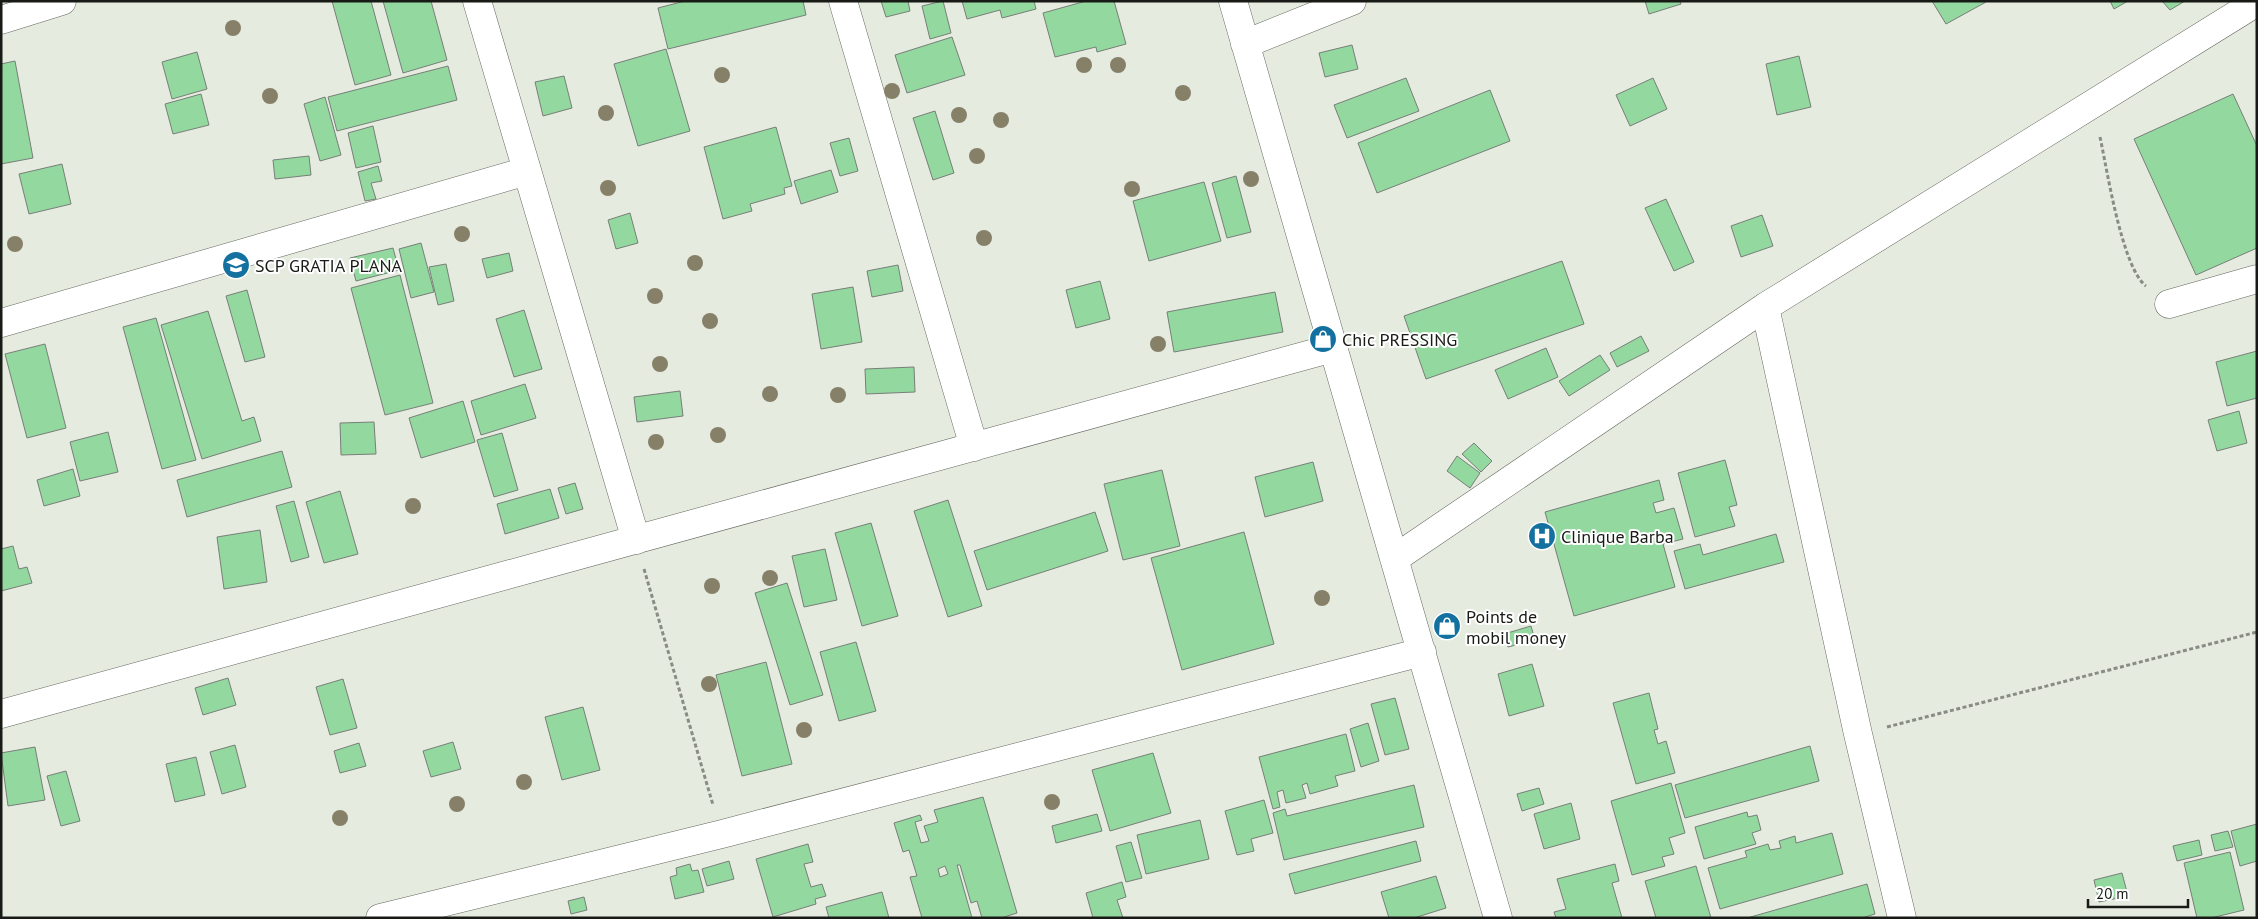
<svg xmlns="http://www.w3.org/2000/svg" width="2258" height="919" font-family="'PT Sans',sans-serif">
<rect width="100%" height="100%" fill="#e6ebe0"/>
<path fill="#93d89f" stroke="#777f78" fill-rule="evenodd" d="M 332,1 L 371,1 L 391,75 L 355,85 Z
M 383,1 L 431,1 L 447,60 L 403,73 Z
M 685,1 L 803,1 L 806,15 L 668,49 L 658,8 Z
M 881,1 L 908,1 L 910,11 L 886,17 Z
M 943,1 L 951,33 L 930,39 L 922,6 Z
M 962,1 L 1034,1 L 1036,9 L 1002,18 L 1000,10 L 967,19 Z
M 1086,1 L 1114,1 L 1126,44 L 1097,52 L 1096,47 L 1055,57 L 1043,13 Z
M 1645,1 L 1680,1 L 1681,4 L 1649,14 Z
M 1932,1 L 1985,1 L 1986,2 L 1946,24 Z
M 2110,1 L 2128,1 L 2114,9 Z
M 2162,1 L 2185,1 L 2170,10 Z
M 952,37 L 965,75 L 907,93 L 895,55 Z
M 1352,45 L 1358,69 L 1325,77 L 1319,53 Z
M 666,49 L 690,131 L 638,146 L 614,64 Z
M 197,52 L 207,89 L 172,99 L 162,62 Z
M 1799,56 L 1811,107 L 1777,115 L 1766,64 Z
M 15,61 L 33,158 L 1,164 L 1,64 Z
M 448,66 L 457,100 L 337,131 L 328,97 Z
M 564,76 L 572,108 L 543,116 L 535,82 Z
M 1406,78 L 1419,111 L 1347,138 L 1334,105 Z
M 1653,78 L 1667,109 L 1630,126 L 1616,95 Z
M 1490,90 L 1510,141 L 1377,193 L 1358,143 Z
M 201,94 L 209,125 L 173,134 L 165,104 Z
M 2233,94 L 2257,146 L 2257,248 L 2196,275 L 2134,139 Z
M 325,97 L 341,155 L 320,161 L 304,104 Z
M 935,111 L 954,173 L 933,180 L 913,118 Z
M 373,126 L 381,162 L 356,168 L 348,133 Z
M 776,127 L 792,186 L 784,188 L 785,194 L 750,204 L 752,211 L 723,219 L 704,147 Z
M 849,138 L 858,171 L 840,176 L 830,143 Z
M 309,156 L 311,175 L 275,179 L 273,160 Z
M 62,164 L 71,204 L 29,214 L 19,174 Z
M 378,166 L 382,181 L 371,183 L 376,199 L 365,201 L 358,172 Z
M 831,170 L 838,192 L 801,204 L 794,181 Z
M 1236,176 L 1251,232 L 1227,238 L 1212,183 Z
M 1204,182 L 1221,241 L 1149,261 L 1133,201 Z
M 1666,199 L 1694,262 L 1674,271 L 1645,208 Z
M 630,213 L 638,243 L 616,249 L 608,220 Z
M 1762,215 L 1773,246 L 1741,257 L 1731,226 Z
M 421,243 L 434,292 L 411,298 L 399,249 Z
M 393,248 L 399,270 L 356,281 L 350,258 Z
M 509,253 L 513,271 L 487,278 L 482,259 Z
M 1562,261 L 1584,324 L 1426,379 L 1404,316 Z
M 446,264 L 454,301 L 438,305 L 429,267 Z
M 898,265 L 903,291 L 872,297 L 867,271 Z
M 400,275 L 433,403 L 385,415 L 351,288 Z
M 1100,281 L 1110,319 L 1076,328 L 1066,290 Z
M 853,287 L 862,342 L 821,349 L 812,294 Z
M 247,290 L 265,357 L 245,362 L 226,296 Z
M 1275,292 L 1283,332 L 1174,352 L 1167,312 Z
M 524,310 L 542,369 L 514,377 L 496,319 Z
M 208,311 L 242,421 L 254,417 L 261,441 L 202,459 L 161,325 Z
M 156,318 L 196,460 L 162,469 L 123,327 Z
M 1641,336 L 1649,351 L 1617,367 L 1610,353 Z
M 45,344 L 66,428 L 27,438 L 5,354 Z
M 1546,348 L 1558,377 L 1508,399 L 1495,370 Z
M 2257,351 L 2257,398 L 2227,406 L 2216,362 Z
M 1600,355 L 1610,370 L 1569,396 L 1559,381 Z
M 914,367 L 915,392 L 866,394 L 865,369 Z
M 525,384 L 536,418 L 481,435 L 471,401 Z
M 680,391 L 683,416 L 637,422 L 634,397 Z
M 463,401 L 475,442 L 421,458 L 409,418 Z
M 2239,411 L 2247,443 L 2217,451 L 2208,420 Z
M 374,422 L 376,454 L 341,455 L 340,423 Z
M 108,432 L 118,472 L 80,481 L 70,442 Z
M 502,433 L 518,490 L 494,497 L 477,440 Z
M 1474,443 L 1492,461 L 1481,472 L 1462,454 Z
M 282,451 L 292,487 L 187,517 L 177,480 Z
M 1457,456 L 1480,473 L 1470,488 L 1447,471 Z
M 1725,460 L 1737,505 L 1729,507 L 1735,526 L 1695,537 L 1678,473 Z
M 1313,462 L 1323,501 L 1265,517 L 1255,477 Z
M 73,469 L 80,496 L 44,506 L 37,480 Z
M 1162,470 L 1180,546 L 1123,560 L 1104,484 Z
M 1659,480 L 1664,500 L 1653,503 L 1656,513 L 1674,508 L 1683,539 L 1663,544 L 1675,587 L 1574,616 L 1545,512 Z
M 575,483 L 583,509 L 566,514 L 558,488 Z
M 550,489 L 559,518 L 505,534 L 497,504 Z
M 340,491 L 358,554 L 324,563 L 306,502 Z
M 948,500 L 982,606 L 948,617 L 914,511 Z
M 294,501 L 309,557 L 291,562 L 276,506 Z
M 1095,512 L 1108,551 L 987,590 L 974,551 Z
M 871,523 L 898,616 L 862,626 L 835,533 Z
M 260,530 L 267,582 L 224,589 L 217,537 Z
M 1244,532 L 1274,644 L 1182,670 L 1151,558 Z
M 1776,534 L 1784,562 L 1685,589 L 1674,551 L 1700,544 L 1703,555 Z
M 13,546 L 19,569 L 27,567 L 32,583 L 1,591 L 1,549 Z
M 825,549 L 837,600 L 804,607 L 792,556 Z
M 787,583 L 823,695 L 790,705 L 755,593 Z
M 1531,626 L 1535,640 L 1508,647 L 1504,634 Z
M 856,642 L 876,711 L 839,721 L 820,652 Z
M 766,662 L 792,764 L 742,776 L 716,675 Z
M 1532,664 L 1544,706 L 1509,716 L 1498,674 Z
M 228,678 L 236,705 L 203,715 L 195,688 Z
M 343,679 L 357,728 L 330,735 L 316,687 Z
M 1649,693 L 1658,729 L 1654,730 L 1658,744 L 1666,741 L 1675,773 L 1636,784 L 1613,703 Z
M 1395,698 L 1409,749 L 1385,755 L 1371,704 Z
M 583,707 L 600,770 L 562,780 L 545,717 Z
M 1368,723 L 1379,761 L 1361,767 L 1350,729 Z
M 1346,734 L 1355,771 L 1335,776 L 1338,786 L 1310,794 L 1307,783 L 1302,785 L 1306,798 L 1286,803 L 1283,790 L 1277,792 L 1280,807 L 1273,809 L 1259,757 Z
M 453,742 L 461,769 L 431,777 L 423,751 Z
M 359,743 L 366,766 L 340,773 L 334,751 Z
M 235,745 L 246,787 L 222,794 L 210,752 Z
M 1810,746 L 1819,781 L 1685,818 L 1675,785 Z
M 35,747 L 45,800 L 8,806 L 1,753 Z
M 1153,753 L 1171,813 L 1110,831 L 1092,770 Z
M 196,757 L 205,795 L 175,802 L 166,764 Z
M 66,771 L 80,821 L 61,826 L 47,776 Z
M 1671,783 L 1685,833 L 1669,838 L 1674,854 L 1662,857 L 1665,866 L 1632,875 L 1611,801 Z
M 1414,785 L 1424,827 L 1284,860 L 1273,813 L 1285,809 L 1287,816 Z
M 1539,788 L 1544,804 L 1522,811 L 1517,794 Z
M 983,797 L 1017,913 L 1001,918 L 982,918 L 977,901 L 971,903 L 960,865 L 957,865 L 972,918 L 922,918 L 910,877 L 917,876 L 909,850 L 903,852 L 894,823 L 920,815 L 922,820 L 915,822 L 921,843 L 929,841 L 924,826 L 938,822 L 934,810 ZM 945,866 L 948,874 L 940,877 L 938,869 Z
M 1264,800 L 1273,833 L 1251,839 L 1254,851 L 1237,855 L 1225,811 Z
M 1571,803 L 1580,839 L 1544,849 L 1534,814 Z
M 1747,812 L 1748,817 L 1757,815 L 1761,830 L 1752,833 L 1756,844 L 1704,859 L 1695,827 Z
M 1097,814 L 1102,831 L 1056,843 L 1052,826 Z
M 1200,820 L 1209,859 L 1146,874 L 1137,835 Z
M 2257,824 L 2257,861 L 2240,866 L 2231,831 Z
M 2228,831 L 2233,847 L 2215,851 L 2211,835 Z
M 1832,833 L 1843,874 L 1720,909 L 1708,868 L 1747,857 L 1745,851 L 1768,844 L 1770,850 L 1781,848 L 1779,841 L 1795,836 L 1796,843 Z
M 2199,840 L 2202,855 L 2177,861 L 2173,846 Z
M 1416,841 L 1421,861 L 1295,894 L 1289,874 Z
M 1131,842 L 1142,878 L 1126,882 L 1116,846 Z
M 808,844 L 813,862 L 804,864 L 811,887 L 822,884 L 826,896 L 815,899 L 816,904 L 773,917 L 756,859 Z
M 2230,852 L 2244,910 L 2211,918 L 2197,918 L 2184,863 Z
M 729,861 L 734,879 L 707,886 L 702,869 Z
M 690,864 L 692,871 L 698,870 L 704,892 L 675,899 L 670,877 L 677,875 L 676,868 Z
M 1615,864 L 1619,881 L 1612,883 L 1622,918 L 1556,918 L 1554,912 L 1566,909 L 1557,879 Z
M 1696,866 L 1711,918 L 1656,918 L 1645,881 Z
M 2122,873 L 2128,896 L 2099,902 L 2094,880 Z
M 1436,876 L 1446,908 L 1414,918 L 1389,918 L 1381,892 Z
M 1122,882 L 1126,897 L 1117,900 L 1123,918 L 1093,918 L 1086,893 Z
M 1867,884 L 1875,914 L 1862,918 L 1747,918 Z
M 882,892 L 889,918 L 829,918 L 826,907 Z
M 584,897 L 587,910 L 571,914 L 568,901 Z"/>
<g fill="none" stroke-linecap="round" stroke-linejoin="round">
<g stroke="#64685f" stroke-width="29">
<path id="street" d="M 477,1 L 636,540
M 843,1 L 974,447
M 1233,1 L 1498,918
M 1,20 L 62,1
M 1245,44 L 1352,1
M 2169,304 L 2257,279
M 1765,307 L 1858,734 L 1902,918
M 1,323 L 527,171
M 1394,559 L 1765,307 L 2257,2
M 1,714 L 1333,348
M 380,918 L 722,834 L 1422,652"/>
</g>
<path stroke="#888c84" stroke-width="3" stroke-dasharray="4 2.5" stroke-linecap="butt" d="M 2100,137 C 2107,169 2122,268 2146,286
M 644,569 L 713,805
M 1887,727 L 2257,632"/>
<use href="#street" stroke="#fff" stroke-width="28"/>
</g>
<g fill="#878068">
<circle cx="233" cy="28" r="8"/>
<circle cx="1084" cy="65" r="8"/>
<circle cx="1118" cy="65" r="8"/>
<circle cx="722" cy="75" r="8"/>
<circle cx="892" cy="91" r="8"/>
<circle cx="1183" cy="93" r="8"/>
<circle cx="270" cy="96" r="8"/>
<circle cx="606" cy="113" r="8"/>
<circle cx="959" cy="115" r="8"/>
<circle cx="1001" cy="120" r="8"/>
<circle cx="977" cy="156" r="8"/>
<circle cx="1251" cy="179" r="8"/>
<circle cx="608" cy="188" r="8"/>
<circle cx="1132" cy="189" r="8"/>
<circle cx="462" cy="234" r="8"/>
<circle cx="984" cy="238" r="8"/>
<circle cx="15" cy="244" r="8"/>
<circle cx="695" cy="263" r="8"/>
<circle cx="655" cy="296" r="8"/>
<circle cx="710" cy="321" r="8"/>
<circle cx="1158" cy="344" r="8"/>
<circle cx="660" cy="364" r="8"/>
<circle cx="770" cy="394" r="8"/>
<circle cx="838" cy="395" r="8"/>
<circle cx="718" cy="435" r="8"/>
<circle cx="656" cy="442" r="8"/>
<circle cx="413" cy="506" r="8"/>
<circle cx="770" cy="578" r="8"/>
<circle cx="712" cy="586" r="8"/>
<circle cx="1322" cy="598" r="8"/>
<circle cx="709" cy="684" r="8"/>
<circle cx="804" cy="730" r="8"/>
<circle cx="524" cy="782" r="8"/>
<circle cx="1052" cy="802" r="8"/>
<circle cx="457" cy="804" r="8"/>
<circle cx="340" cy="818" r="8"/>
</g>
<defs>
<g id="school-disc" transform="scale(1.4375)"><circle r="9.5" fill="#13709f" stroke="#fff"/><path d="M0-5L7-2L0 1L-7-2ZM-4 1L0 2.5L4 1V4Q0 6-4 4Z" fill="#fff"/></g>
<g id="shop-disc" transform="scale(1.4375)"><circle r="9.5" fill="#13709f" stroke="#fff"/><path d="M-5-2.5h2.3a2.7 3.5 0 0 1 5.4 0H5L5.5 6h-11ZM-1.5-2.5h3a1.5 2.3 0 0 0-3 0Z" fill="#fff"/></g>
<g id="hospital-disc" transform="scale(1.4375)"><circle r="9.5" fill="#13709f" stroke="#fff"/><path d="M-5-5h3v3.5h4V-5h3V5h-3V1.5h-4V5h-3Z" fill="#fff"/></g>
</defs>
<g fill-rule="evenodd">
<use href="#school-disc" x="236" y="265"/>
<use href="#shop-disc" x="1323" y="339"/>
<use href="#hospital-disc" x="1542" y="536"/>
<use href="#shop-disc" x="1447" y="626"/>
</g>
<g text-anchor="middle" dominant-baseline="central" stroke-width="4" stroke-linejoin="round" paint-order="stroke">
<g font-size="18" fill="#181a16" stroke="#fff" text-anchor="start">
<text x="255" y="265">SCP GRATIA PLANA</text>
<text x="1342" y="339">Chic PRESSING</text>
<text x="1561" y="536">Clinique Barba</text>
<text x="1466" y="616">Points de<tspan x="1466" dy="21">mobil money</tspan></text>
</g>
</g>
<rect width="2258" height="919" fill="none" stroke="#181a16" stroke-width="5"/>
<path d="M2088 899v8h100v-8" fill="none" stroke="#181a16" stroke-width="2.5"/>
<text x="2096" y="899" font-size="15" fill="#181a16" stroke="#ffffff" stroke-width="4" paint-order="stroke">20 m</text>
</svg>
